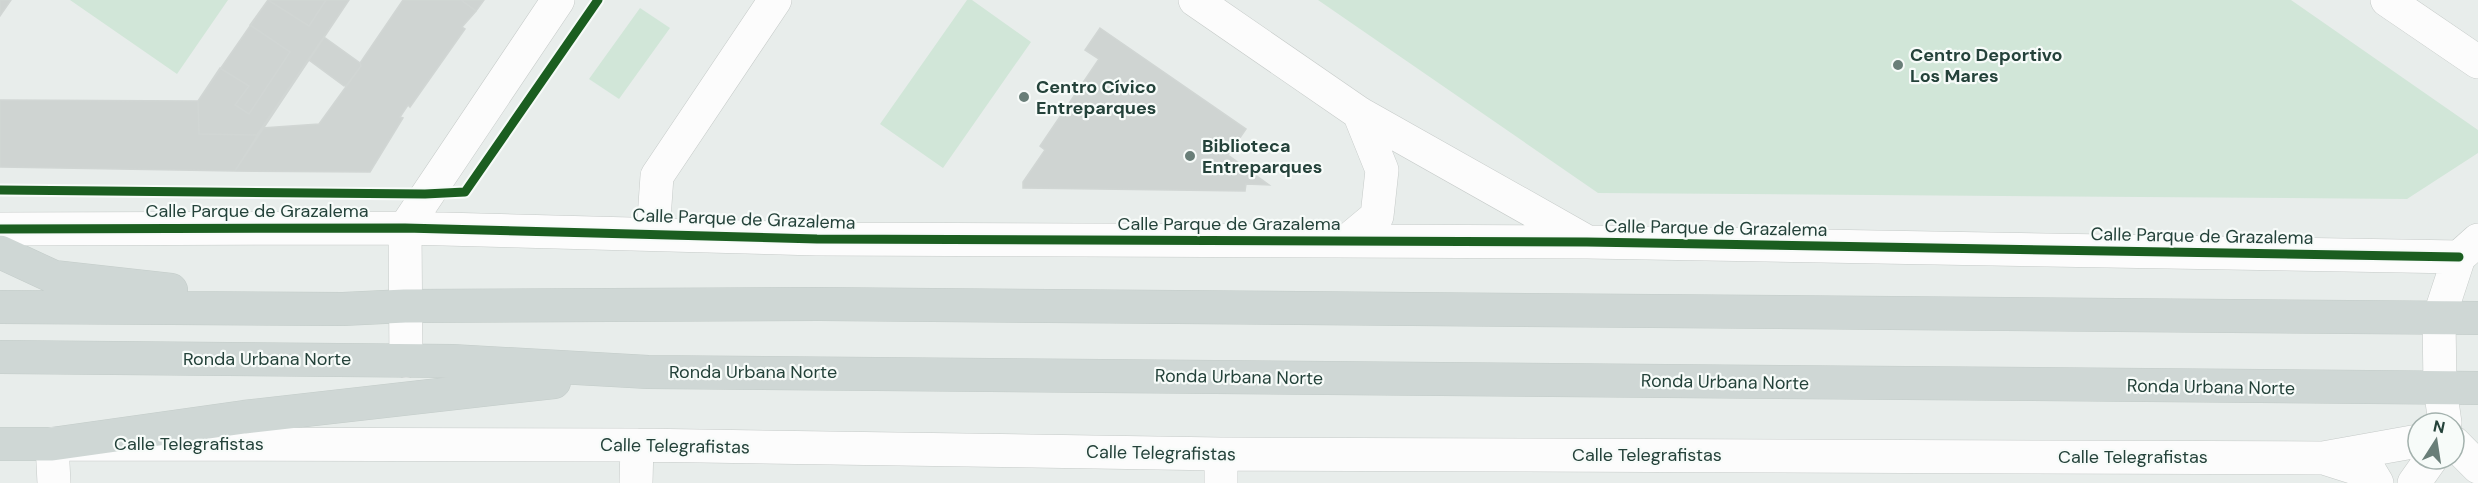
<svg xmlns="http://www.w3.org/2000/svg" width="2478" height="483" font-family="'DM Sans',sans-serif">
<rect width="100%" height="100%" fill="#e8edeb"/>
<path fill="#d1e6d8" d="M 70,0 L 228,0 L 177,74 Z
M 967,0 L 972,0 L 1031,42 L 943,168 L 880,124 Z
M 1318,0 L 2291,0 L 2478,130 L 2478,153 L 2407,199 L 1598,193 Z
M 640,8 L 670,28 L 619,99 L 589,79 Z"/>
<path fill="#cfd4d2" stroke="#d1d6d4" stroke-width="1.5" d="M 0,0 L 11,0 L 0,16 Z
M 268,0 L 349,0 L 235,171 L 0,167 L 0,100 L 198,101 Z
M 268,0 L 309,26 L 326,0 L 349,0 L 257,135 L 199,134 L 198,101 L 220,68 L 249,86 L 235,105 L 249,114 L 290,52 L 250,25 Z
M 403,0 L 461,0 L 476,11 L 462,27 L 465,29 L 410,107 L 408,105 L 400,117 L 403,118 L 370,172 L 235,171 L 262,128 L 319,124 L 361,66 L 360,63 Z
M 461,0 L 484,0 L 476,11 Z
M 1100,28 L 1246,129 L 1228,155 L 1269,185 L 1246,184 L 1245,191 L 1023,188 L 1023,182 L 1045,150 L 1040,146 L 1099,59 L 1085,50 Z
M 324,37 L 360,63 L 361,66 L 347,85 L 344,86 L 309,60 Z"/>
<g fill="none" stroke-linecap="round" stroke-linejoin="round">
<g stroke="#c5cac8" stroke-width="34">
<path id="minor" d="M 1195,0 L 1359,113 L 1586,241
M 2387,0 L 2478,62
M 405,228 L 558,0
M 405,228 L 406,361
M 0,229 L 405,228 L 817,239 L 1587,242 L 2459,257
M 653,233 L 657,176 L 775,0
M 1347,241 L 1377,216 L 1382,170 L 1359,113
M 2445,423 L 2440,387 L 2439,318 L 2459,257 L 2478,240
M 2454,443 L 2478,467
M 2327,459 L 2371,473 L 2377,483
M 54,483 L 52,444 L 637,445 L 1221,454 L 2323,458 L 2418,441
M 636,483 L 637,445
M 1221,483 L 1221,454
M 2414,483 L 2431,459"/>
</g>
<g stroke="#c3ccc9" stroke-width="34">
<path id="major" d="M 0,252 L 54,277 L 171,290
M 0,307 L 343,309 L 405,306 L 819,304 L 2478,318
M 0,357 L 452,361 L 648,372 L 2478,388
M 0,444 L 52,444 L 244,417 L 554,382"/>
</g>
<use href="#minor" stroke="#fcfcfc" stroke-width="33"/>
<use href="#major" stroke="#cfd7d5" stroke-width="33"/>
<g stroke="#f7fbf9" stroke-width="13">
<path id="cycleway" d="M 0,190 L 425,194 L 465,192 L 598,0
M 0,229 L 405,228 L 817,239 L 1587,242 L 2459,257"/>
</g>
<use href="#cycleway" stroke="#1b5e20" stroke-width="9"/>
</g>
<g fill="#697e78" stroke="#f7fbf9" stroke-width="2">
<circle cx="1898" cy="65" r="6"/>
<circle cx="1024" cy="97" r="6"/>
<circle cx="1190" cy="156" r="6"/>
</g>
<g text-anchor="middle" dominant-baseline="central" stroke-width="4.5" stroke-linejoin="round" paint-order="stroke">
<g font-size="18" font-weight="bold" fill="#24423a" stroke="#f7fbf9" text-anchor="start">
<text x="1910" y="55">Centro Deportivo<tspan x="1910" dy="21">Los Mares</tspan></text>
<text x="1036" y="87">Centro Cívico<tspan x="1036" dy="21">Entreparques</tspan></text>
<text x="1202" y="146">Biblioteca<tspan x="1202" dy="21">Entreparques</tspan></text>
</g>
<g font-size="18" fill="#24423a" stroke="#f7fbf9">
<text x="257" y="211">Calle Parque de Grazalema</text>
<text transform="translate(744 219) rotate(2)">Calle Parque de Grazalema</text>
<text x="1229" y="224">Calle Parque de Grazalema</text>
<text transform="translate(1716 228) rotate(1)">Calle Parque de Grazalema</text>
<text transform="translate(2202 236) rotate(1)">Calle Parque de Grazalema</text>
<text x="267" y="359">Ronda Urbana Norte</text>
<text x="753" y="372">Ronda Urbana Norte</text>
<text transform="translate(1239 377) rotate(1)">Ronda Urbana Norte</text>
<text transform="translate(1725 382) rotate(1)">Ronda Urbana Norte</text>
<text transform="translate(2211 387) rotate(1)">Ronda Urbana Norte</text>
<text x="189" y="444">Calle Telegrafistas</text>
<text transform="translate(675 446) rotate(1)">Calle Telegrafistas</text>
<text transform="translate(1161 453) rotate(1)">Calle Telegrafistas</text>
<text x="1647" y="455">Calle Telegrafistas</text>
<text x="2133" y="457">Calle Telegrafistas</text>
</g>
</g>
<g transform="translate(2436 441) rotate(12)"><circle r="28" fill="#f7fbf9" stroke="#a3b1ad" stroke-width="1.5"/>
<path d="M0-4.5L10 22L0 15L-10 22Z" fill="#697e78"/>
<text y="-9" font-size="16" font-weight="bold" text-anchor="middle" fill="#24423a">N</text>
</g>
</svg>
